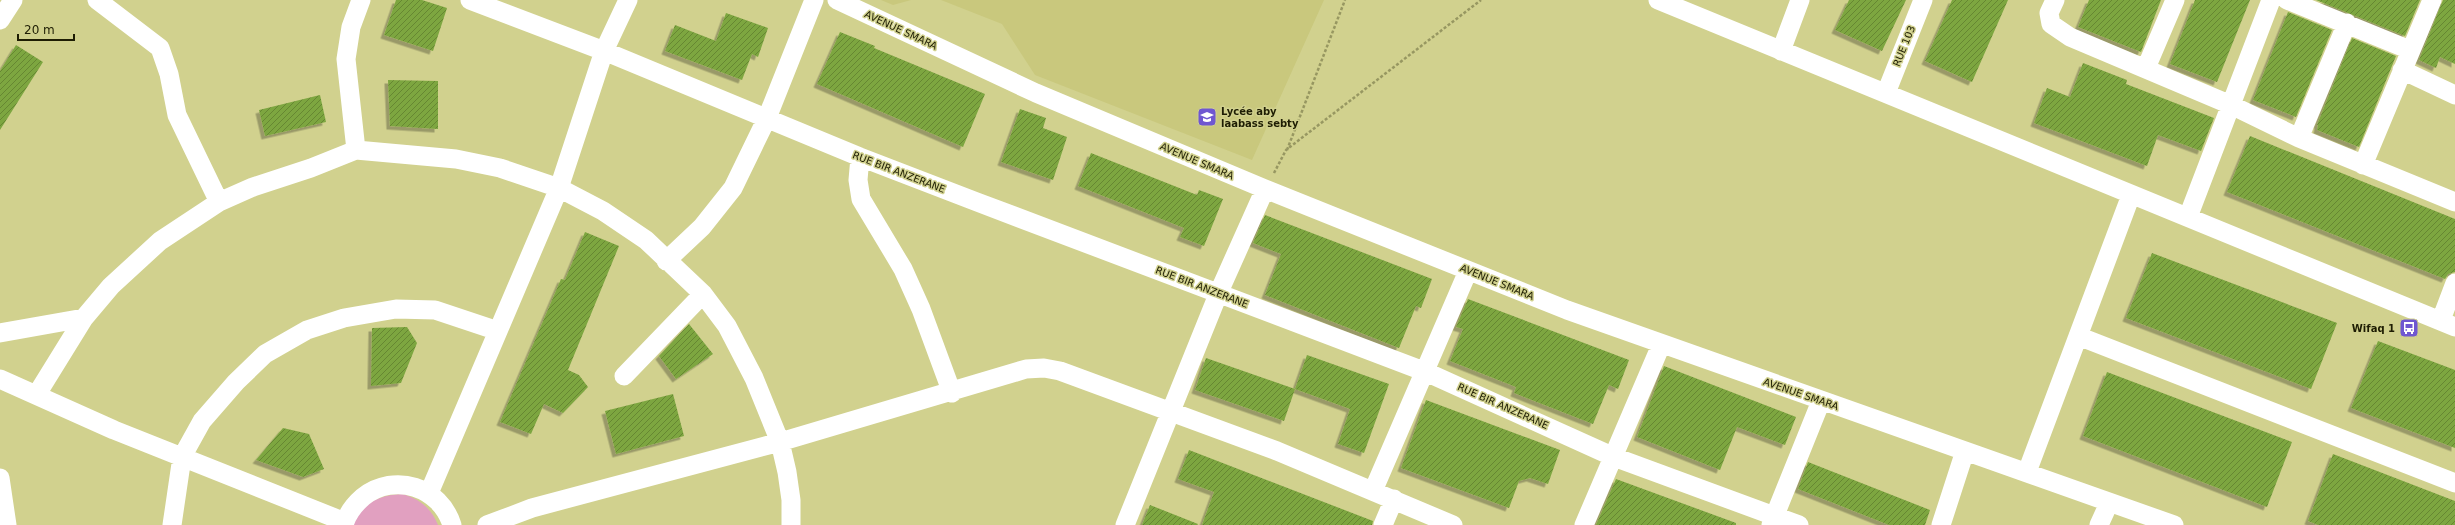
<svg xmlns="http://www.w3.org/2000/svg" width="2455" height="525" font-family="'DejaVu Sans',sans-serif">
<defs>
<pattern id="building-hatch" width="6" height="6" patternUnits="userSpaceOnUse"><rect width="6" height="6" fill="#7da640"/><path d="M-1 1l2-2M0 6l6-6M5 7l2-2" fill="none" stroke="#668733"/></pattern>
<filter id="shadow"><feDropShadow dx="-3.5" dy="3.5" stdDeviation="0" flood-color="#0004"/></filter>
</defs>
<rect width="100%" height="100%" fill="#d1d18e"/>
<path fill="#c9c87d" d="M 881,0 L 911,0 L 893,5 Z
M 941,0 L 1324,0 L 1252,160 L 1035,75 L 1002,24 Z"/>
<path fill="#e1a0c0" d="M 402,494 C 420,499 431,508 438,525 L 353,525 C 362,503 379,495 402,494 Z"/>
<path fill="url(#building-hatch)" filter="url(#shadow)" d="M 396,0 L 422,0 L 447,8 L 433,51 L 384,35 Z
M 1849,0 L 1906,0 L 1882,51 L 1835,30 Z
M 1952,0 L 2008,0 L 1972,82 L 1925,61 Z
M 2089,0 L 2161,0 L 2141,52 L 2078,27 Z
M 2195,0 L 2250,0 L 2217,82 L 2170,64 Z
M 2316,0 L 2420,0 L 2405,36 Z
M 2443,0 L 2455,0 L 2455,64 L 2440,57 L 2436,68 L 2419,60 Z
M 2288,12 L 2332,30 L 2296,117 L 2253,100 Z
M 726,13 L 768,28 L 758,57 L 752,54 L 742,80 L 665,51 L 675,25 L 716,41 Z
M 840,32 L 875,46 L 874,48 L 985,94 L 963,147 L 817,84 Z
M 2352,38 L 2396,56 L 2359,147 L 2317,130 L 2318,125 L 2317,125 Z
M 16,45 L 43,62 L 0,130 L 0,71 Z
M 2083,63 L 2127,80 L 2126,84 L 2214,118 L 2201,151 L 2158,135 L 2147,166 L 2034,123 L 2047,88 L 2070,97 Z
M 388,80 L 438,81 L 438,129 L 390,126 Z
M 320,95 L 326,122 L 265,136 L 259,110 Z
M 1020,109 L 1046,118 L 1043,128 L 1067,137 L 1053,180 L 1001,162 Z
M 2250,136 L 2455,219 L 2455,272 L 2448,274 L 2445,279 L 2227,192 Z
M 1091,153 L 1197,195 L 1199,190 L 1223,199 L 1204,246 L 1180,237 L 1184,228 L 1078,186 Z
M 1265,215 L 1432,279 L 1421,308 L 1416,306 L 1399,348 L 1265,295 L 1281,254 L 1253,243 Z
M 585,232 L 619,246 L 568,370 L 579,375 L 588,387 L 563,413 L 544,404 L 531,434 L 500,422 L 561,279 L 565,280 Z
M 2152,253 L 2337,323 L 2311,389 L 2126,318 Z
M 1468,299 L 1629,360 L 1618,389 L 1609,385 L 1593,424 L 1514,393 L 1516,387 L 1450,361 L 1463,329 L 1456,327 Z
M 689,324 L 713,354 L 676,379 L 659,356 Z
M 407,327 L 417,343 L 401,383 L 371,386 L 372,328 Z
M 2378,341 L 2455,370 L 2455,448 L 2351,408 Z
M 1307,355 L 1389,384 L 1364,453 L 1338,444 L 1350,409 L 1295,389 Z
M 1206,358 L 1295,389 L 1284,421 L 1195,390 Z
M 1664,366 L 1796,417 L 1785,445 L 1737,427 L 1720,470 L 1637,437 Z
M 2107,372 L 2292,442 L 2267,507 L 2083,436 Z
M 673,394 L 684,436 L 616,454 L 605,411 Z
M 1426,400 L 1560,450 L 1548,484 L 1530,478 L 1519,481 L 1509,508 L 1401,468 Z
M 283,428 L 309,434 L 324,469 L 303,477 L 256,460 Z
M 1189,450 L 1373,521 L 1372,525 L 1202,525 L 1214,492 L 1178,479 Z
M 2333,454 L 2455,501 L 2455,525 L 2318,525 L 2308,521 Z
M 1808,462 L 1930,510 L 1925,525 L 1889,525 L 1798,489 Z
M 1616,479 L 1736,523 L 1736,525 L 1596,525 Z
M 1150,505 L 1198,524 L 1197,525 L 1142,525 Z"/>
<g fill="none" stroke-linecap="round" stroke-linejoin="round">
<path stroke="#979761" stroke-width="2.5" stroke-dasharray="3 2" stroke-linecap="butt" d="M 1287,150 L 1345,0
M 1274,173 L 1286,150 L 1481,0"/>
<path stroke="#fff" stroke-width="19" d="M 97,0 L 160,48 L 169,74 L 177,115 L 219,202
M 470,0 L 604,51 L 860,157 L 977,202 L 1426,372 L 1614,457 L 1799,525
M 837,0 L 1036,93 L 1265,189 L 1567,310 L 2174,525
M 1658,0 L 2455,327
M 2055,0 L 2049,13 L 2051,24 L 2070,37 L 2231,105 L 2299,138 L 2455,202
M 2287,0 L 2410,50
M 0,20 L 13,0
M 1781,51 L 1800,0
M 2146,68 L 2175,0
M 2402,70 L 2455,95
M 1886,93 L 1923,0
M 2299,138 L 2347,23
M 356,150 L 346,59 L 351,27 L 361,0
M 860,157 L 858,180 L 861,199 L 903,269 L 921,309 L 952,393
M 2363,165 L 2432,0
M 2188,217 L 2271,0
M 666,261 L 702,227 L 733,188 L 767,118 L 814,0
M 2441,320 L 2455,283
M 0,333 L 84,318
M 2078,336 L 2455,483
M 624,376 L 703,294
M 0,379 L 114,430 L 345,522
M 37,394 L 84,318 L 111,286 L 160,241 L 219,202 L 253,187 L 311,168 L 356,150 L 456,159 L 500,168 L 559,188 L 603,211 L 646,240 L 703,294 L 727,326 L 754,378 L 780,442 L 787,472 L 791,500 L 791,525
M 2027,472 L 2131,195
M 0,478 L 7,525
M 1373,491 L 1468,271
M 429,493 L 559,188 L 604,51 L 628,0
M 172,525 L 182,457 L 202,421 L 236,382 L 265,354 L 307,330 L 344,318 L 396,309 L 435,310 L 498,331
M 344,525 C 347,514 355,504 363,497 C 395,472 440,487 452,525
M 487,525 L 532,508 L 780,442 L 1026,369 L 1044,368 L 1060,371 L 1277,451 L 1453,525
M 1125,525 L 1219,292 L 1265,189
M 1383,525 L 1394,499
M 1584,525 L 1661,345
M 1771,525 L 1821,401
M 1941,525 L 1965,451
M 2099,525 L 2109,503"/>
</g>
<defs>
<g id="school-square" transform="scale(1)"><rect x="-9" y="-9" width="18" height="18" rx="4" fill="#6f57d1" stroke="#d1d18e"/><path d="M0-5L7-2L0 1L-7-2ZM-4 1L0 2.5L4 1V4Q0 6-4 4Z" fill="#fff"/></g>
<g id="bus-square" transform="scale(1)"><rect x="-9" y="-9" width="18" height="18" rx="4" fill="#6f57d1" stroke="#d1d18e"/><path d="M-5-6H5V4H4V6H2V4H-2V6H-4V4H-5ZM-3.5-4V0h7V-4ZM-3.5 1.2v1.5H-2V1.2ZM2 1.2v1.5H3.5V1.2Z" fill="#fff"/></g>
</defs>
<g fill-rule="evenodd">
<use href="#school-square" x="1207" y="117"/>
<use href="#bus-square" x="2409" y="328"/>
</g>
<g text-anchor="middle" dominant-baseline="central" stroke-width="3" stroke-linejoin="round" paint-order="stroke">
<g font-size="10" fill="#1e1d03" stroke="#d1d18e">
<text transform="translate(901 30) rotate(25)">AVENUE SMARA</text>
<text transform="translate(1904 46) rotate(-68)">RUE 103</text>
<text transform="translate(1197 161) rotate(23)">AVENUE SMARA</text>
<text transform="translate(899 172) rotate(21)">RUE BIR ANZERANE</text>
<text transform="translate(1497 282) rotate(22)">AVENUE SMARA</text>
<text transform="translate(1202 287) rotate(21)">RUE BIR ANZERANE</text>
<text transform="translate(1801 394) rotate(19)">AVENUE SMARA</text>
<text transform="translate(1503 406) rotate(24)">RUE BIR ANZERANE</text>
</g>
<g font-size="10" font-weight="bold" fill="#1e1d03" stroke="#d1d18e" text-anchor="start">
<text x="1221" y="111">Lycée aby<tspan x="1221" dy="12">laabass sebty</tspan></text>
<text x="2395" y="328" text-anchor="end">Wifaq 1</text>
</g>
</g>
<path d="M18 34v6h56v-6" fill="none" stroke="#1e1d03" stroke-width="2"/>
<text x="24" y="34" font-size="12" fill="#1e1d03" stroke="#d1d18e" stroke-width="3" paint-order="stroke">20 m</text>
</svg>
